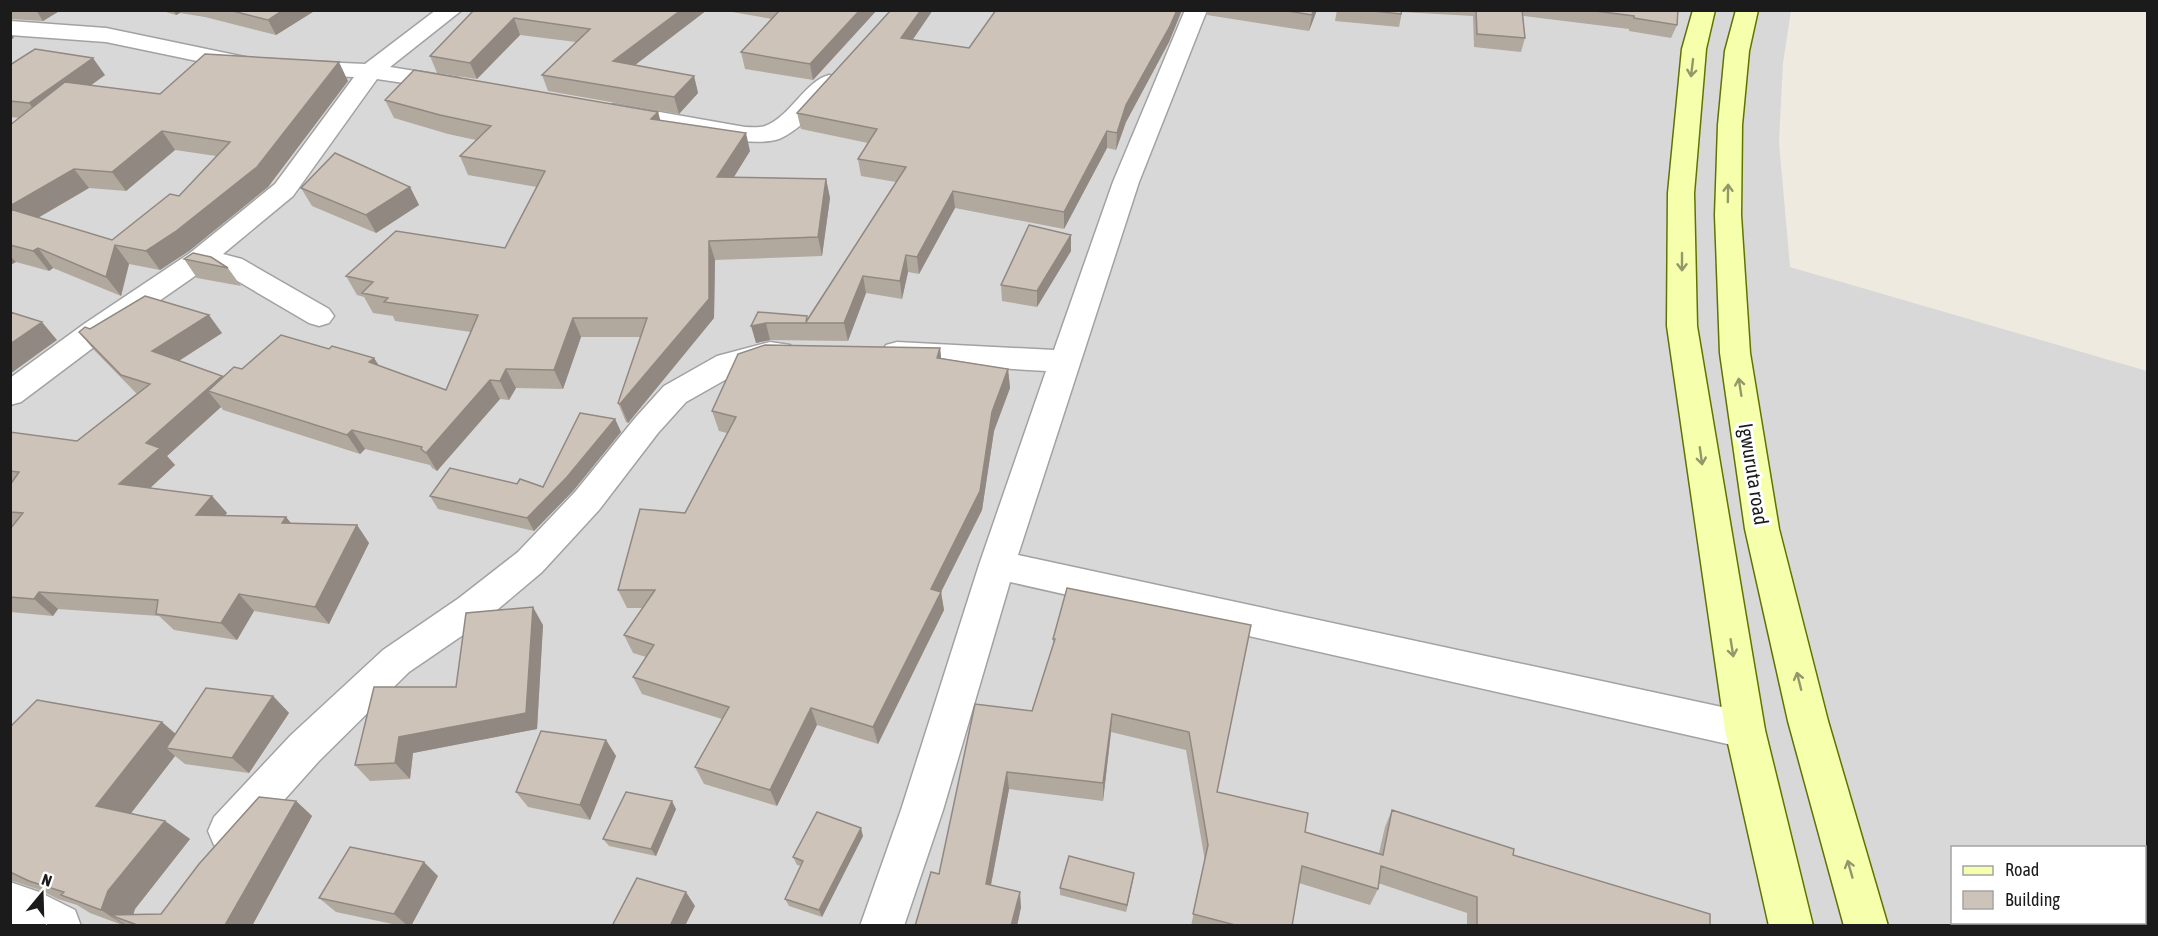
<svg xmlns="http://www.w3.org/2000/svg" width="2158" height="936" font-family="'Asap Condensed',sans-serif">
<rect width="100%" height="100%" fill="#eeeadf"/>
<path fill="#d9d8d8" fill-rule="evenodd" d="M 10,11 L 1791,11 L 1783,63 L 1779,142 L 1790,267 L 2147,371 L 2147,925 L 11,925 ZM 1952,848 L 2144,848 L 2144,922 L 1952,922 Z"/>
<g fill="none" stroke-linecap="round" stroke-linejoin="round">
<g stroke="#a2a2a2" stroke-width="3">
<path id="street" d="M 436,10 L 462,10 L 390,67 L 459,78 L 463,83 L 459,88 L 451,90 L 377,79 L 293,196 L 223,254 L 242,259 L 329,309 L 334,316 L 329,323 L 319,326 L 309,323 L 224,273 L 205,269 L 106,338 L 21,402 L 10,405 L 10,378 L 84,324 L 190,253 L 275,184 L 354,77 L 297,75 L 289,73 L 285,68 L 289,63 L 297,61 L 365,64 Z
M 1185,10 L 1207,10 L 1139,182 L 1018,555 L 1745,712 L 1759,718 L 1765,730 L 1759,742 L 1745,748 L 1010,582 L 943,810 L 904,926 L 860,926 L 901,810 L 979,565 L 1046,371 L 897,362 L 886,359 L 882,352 L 886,345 L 897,342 L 1054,350 L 1113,182 Z
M 10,21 L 106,28 L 245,57 L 253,59 L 257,64 L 253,69 L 245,71 L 106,42 L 10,35 Z
M 829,75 L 837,77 L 841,82 L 837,87 C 821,105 802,129 779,139 C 748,150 650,125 614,118 L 605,116 L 602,111 L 605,106 L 614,104 L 745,127 C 751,127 759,128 765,126 C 790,117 805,81 829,75 Z
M 770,342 L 790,345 L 794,352 L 790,359 L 739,372 L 686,402 L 658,433 L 599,510 L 542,572 L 485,620 L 409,672 L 319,761 L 244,845 L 229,851 L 214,845 L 208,831 L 214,817 L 291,735 L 383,650 L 459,598 L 518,552 L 575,492 L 636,417 L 664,386 L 717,356 Z
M 10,882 L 39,892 L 75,910 L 81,926 L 10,925 Z"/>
</g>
<g stroke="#5f7400" stroke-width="3">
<path id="secondary" d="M 1693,10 L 1715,10 L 1706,49 L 1694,193 L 1697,326 L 1765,730 L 1813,926 L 1769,926 L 1725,730 L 1667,326 L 1668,193 L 1682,49 Z
M 1736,10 L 1758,10 L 1749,51 L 1742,125 L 1741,215 L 1750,353 L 1779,529 L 1828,721 L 1888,926 L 1844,926 L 1788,721 L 1745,529 L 1720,353 L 1715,215 L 1718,125 L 1725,51 Z"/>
</g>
<use href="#street" fill="#fff" fill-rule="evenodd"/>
<use href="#secondary" fill="#f5ffac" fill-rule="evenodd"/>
</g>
<path fill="#b1a89e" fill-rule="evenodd" d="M 10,10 L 61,10 L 43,21 L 10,19 Z
M 159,10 L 316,10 L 276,35 L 205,17 L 180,13 L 176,15 Z
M 474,10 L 707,10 L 635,65 L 694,76 L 698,93 L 679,114 L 548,91 L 542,75 L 576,42 L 520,35 L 477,79 L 437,73 L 430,56 Z
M 721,10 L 877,10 L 813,80 L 745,69 L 741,52 L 772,19 Z
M 996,10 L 1182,10 L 1169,42 L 1126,122 L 1116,150 L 1107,148 L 1064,229 L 955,208 L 919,274 L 908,272 L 902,299 L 866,293 L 848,341 L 770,340 L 756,343 L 758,312 L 807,319 L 896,182 L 861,176 L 858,159 L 868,143 L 801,129 L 797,113 L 913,40 L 969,48 Z
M 1208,10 L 1317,10 L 1309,31 L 1207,15 Z
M 1337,10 L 1678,10 L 1677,25 L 1671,38 L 1629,31 L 1629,29 L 1523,16 L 1525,38 L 1521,52 L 1474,47 L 1473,16 L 1402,12 L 1399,27 L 1335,21 Z
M 10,65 L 105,75 L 91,85 L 160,94 L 348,81 L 268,187 L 189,251 L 160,270 L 129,264 L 121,296 L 53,268 L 49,271 L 16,262 L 10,265 L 10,125 L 20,118 L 10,117 ZM 175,150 L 216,156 L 179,196 L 112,240 L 38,218 L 89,188 L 126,191 Z
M 385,100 L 658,112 L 660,120 L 750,151 L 734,177 L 826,179 L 830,198 L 822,256 L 715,260 L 714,318 L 628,423 L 626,422 L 618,403 L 641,337 L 581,337 L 563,389 L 516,388 L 509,400 L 500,399 L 437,471 L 432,468 L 430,465 L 365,449 L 360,454 L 223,410 L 221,407 L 167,456 L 175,465 L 150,488 L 212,496 L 227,513 L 224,516 L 286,517 L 291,523 L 357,525 L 369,543 L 329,624 L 254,611 L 237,640 L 174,630 L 159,616 L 58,609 L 53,616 L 10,612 L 10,529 L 12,527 L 10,526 L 10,432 L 77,441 L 137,393 L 136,393 L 94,350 L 79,332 L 90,329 L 222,333 L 179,361 L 223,377 L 242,369 L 329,349 L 374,358 L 379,366 L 446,390 L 471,332 L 395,321 L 393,316 L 373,313 L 364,297 L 357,295 L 346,276 L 505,248 L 537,187 L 468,175 L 460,156 L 476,140 L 448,134 L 394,118 Z
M 410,187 L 419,205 L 376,233 L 312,206 L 301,188 Z
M 1071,235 L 1071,251 L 1037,307 L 1002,301 L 1001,285 Z
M 184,259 L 228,268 L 241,286 L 197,278 Z
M 940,348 L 941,358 L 1008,369 L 1010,388 L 994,431 L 982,510 L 941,592 L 944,610 L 878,744 L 817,725 L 777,806 L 704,784 L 695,767 L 722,719 L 642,694 L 633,677 L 646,657 L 633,653 L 624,635 L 643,608 L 627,608 L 618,590 L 685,513 L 727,433 L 719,431 L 712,411 Z
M 615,419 L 621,432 L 573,491 L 534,531 L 438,509 L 430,496 L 517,484 L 543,487 Z
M 543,625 L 537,729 L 413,753 L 410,779 L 370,781 L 355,765 L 456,687 Z
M 1251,625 L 1217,792 L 1305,832 L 1379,853 L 1385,827 L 1392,810 L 1513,855 L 1710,926 L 1467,926 L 1467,913 L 1378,883 L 1378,889 L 1370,905 L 1299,883 L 1292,926 L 1191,926 L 1205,861 L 1186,750 L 1111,732 L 1103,801 L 1009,789 L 991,885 L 1021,907 L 1017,926 L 915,926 L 939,874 L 1032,711 L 1053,646 L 1053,639 Z
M 273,696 L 289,713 L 249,773 L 185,764 L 175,756 L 131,813 L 165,821 L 190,839 L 135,909 L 133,914 L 161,914 L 296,801 L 312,816 L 252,926 L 125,926 L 90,913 L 77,905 L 58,899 L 40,890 L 10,880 L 10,727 L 176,734 Z
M 606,740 L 616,756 L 590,820 L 528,807 L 516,792 Z
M 676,809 L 656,856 L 609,846 L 603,839 Z
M 863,836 L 822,917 L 789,906 L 785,899 L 801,866 L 797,865 L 793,857 Z
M 1134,873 L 1126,912 L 1060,895 L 1060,888 Z
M 438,876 L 411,926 L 402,926 L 336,912 L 319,898 Z
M 2004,922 L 2145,922 L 2148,926 L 2005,926 Z"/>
<path fill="#908881" d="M 36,10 L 61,10 L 43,21 Z
M 174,10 L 178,10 L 180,13 L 176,15 Z
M 283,10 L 316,10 L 276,35 L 268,20 Z
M 681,10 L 707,10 L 618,78 L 613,61 Z
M 860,10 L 877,10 L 813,80 L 810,64 Z
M 921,10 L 933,10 L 903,54 L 901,38 Z
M 1177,10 L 1182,10 L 1169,42 L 1126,122 L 1116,150 L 1117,133 L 1126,105 Z
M 1313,10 L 1317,10 L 1309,31 L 1312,15 Z
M 514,18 L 520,35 L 477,79 L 470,63 Z
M 10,32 L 14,38 L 10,40 Z
M 93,58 L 105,75 L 42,121 L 29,103 Z
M 339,62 L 348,81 L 268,187 L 189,251 L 160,270 L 146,251 Z
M 694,76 L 698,93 L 679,114 L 674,97 Z
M 658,112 L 663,130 L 651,119 Z
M 162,131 L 175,150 L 126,191 L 112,172 Z
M 1107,131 L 1107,148 L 1064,229 L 1064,212 Z
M 746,133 L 750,151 L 722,196 L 717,177 Z
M 74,169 L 89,188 L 22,227 L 10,213 L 10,206 Z
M 826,179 L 830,198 L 822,256 L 818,237 Z
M 410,187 L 419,205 L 376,233 L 366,215 Z
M 953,191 L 955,208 L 919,274 L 917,257 Z
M 1071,235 L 1071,251 L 1037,307 L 1037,291 Z
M 709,241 L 715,260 L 714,318 L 628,423 L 620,404 Z
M 115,245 L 129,264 L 121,296 L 106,277 Z
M 38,248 L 53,268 L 49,271 L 33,251 Z
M 906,255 L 908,272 L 902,299 L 900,281 Z
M 10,256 L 16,262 L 10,265 Z
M 863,276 L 866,293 L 848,341 L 844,323 Z
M 209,315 L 222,333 L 166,369 L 152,351 Z
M 573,318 L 581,337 L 563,389 L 554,370 Z
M 42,322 L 57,340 L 10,374 L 10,344 Z
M 766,323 L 770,340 L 756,343 L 751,326 Z
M 940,348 L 942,367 L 937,358 Z
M 374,358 L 386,377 L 369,362 Z
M 506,369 L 516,388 L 509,400 L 500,381 Z
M 1008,369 L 1010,388 L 994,431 L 982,510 L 941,592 L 944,610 L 878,744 L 873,727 Z
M 222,376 L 236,394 L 208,391 L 221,407 L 167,456 L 175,465 L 135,502 L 119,484 L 146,443 Z
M 490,380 L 500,399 L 437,471 L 426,453 Z
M 615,419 L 621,432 L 573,491 L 534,531 L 527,518 Z
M 352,430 L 365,449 L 360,454 L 347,435 Z
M 212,496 L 227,513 L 211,533 L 196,515 Z
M 286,517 L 300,535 L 282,523 Z
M 357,525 L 369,543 L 329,624 L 315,607 Z
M 39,592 L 58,609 L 53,616 L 34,599 Z
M 239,594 L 254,611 L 237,640 L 221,623 Z
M 533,607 L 543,625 L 537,729 L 413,753 L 410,779 L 395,763 L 399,737 L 526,713 Z
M 273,696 L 289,713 L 249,773 L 232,758 Z
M 811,708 L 817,725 L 777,806 L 770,790 Z
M 1112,714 L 1111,732 L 1103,801 L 1103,783 Z
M 162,722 L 185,742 L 166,748 L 175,756 L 122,825 L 96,806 Z
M 606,740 L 616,756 L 590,820 L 580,805 Z
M 1007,772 L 1009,789 L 988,900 L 986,884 Z
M 296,801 L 312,816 L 252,926 L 226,926 L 225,925 Z
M 672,801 L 676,809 L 656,856 L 651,849 Z
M 165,821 L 190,839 L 135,909 L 131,922 L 110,915 L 128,926 L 126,926 L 101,910 L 108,891 Z
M 861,828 L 863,836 L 822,917 L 819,910 Z
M 424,862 L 438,876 L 411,926 L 408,926 L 394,914 Z
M 1134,873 L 1133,880 L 1126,912 L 1127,905 Z
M 686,892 L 695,906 L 685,926 L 670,926 Z
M 1020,892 L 1021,907 L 1017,926 L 1011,926 Z"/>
<path fill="#cec3b8" stroke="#908881" stroke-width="1.5" d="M 229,10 L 283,10 L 268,20 Z
M 474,10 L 681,10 L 613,61 L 694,76 L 674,97 L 542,75 L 590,29 L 514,18 L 470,63 L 430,56 Z
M 780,10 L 860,10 L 810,64 L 741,52 Z
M 891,10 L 921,10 L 901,38 L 969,48 L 996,10 L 1177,10 L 1170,26 L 1126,105 L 1117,133 L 1107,131 L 1064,212 L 953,191 L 917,257 L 906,255 L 900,281 L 863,276 L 844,323 L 766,323 L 751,326 L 758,312 L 807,316 L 806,322 L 906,167 L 858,159 L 877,129 L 797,113 Z
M 1282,10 L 1313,10 L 1312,15 Z
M 1364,10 L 1402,10 L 1401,14 Z
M 1476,10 L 1522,10 L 1525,38 L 1477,34 Z
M 1587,10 L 1678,10 L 1677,25 L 1634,18 L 1634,16 Z
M 35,49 L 93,58 L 29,103 L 10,101 L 10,65 Z
M 205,54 L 339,62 L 257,167 L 175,232 L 146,251 L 115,245 L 106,277 L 38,248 L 33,251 L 10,245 L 10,209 L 112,240 L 170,194 L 179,196 L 230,142 L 162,131 L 112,172 L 74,169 L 10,206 L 10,125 L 65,82 L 160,94 Z
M 414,70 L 658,112 L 651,119 L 746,133 L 717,177 L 826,179 L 818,237 L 709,241 L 709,299 L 620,404 L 618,403 L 647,318 L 573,318 L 554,370 L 506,369 L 500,381 L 490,380 L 426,453 L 421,449 L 422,447 L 352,430 L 347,435 L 208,391 L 234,367 L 242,369 L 281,335 L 329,349 L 332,346 L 374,358 L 369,362 L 446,390 L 478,315 L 384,302 L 388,298 L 362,293 L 373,282 L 346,276 L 396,231 L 505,248 L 545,171 L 460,156 L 491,126 L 440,115 L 385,100 Z
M 335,153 L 410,187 L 366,215 L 301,188 Z
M 1029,225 L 1071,235 L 1037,291 L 1001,285 Z
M 193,253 L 211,257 L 228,268 L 184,259 Z
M 145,296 L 209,315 L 152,351 L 222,376 L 146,443 L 160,448 L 119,484 L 212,496 L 196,515 L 286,517 L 282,523 L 357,525 L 315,607 L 239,594 L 221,623 L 156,614 L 158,600 L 39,592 L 34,599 L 10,597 L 10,529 L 23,513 L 10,512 L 10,485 L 19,472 L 10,471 L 10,432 L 77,441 L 150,384 L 121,375 L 79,332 L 85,327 L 90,329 Z
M 10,312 L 42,322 L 10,344 Z
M 765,345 L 940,348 L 937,358 L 1008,369 L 992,412 L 980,491 L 931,589 L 941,592 L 873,727 L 811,708 L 770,790 L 695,767 L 729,707 L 633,677 L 654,645 L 624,635 L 655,590 L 618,590 L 640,509 L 685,513 L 736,417 L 712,411 L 738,354 Z
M 580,413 L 615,419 L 567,477 L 527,518 L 430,496 L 450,468 L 517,484 L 520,479 L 543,487 Z
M 1067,588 L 1251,625 L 1217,792 L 1308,813 L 1305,832 L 1383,855 L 1392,810 L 1514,849 L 1513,855 L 1710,914 L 1710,926 L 1477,926 L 1477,897 L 1381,866 L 1378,889 L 1302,866 L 1292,926 L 1239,926 L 1193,914 L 1208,845 L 1189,732 L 1112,714 L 1103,783 L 1007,772 L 986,884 L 1020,892 L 1011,926 L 915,926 L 931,872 L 939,874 L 975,704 L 1032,711 L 1055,639 L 1053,639 Z
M 533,607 L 526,713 L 399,737 L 395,763 L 355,765 L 374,687 L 456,687 L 466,613 Z
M 206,688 L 273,696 L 232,758 L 166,748 Z
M 37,700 L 162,722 L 96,806 L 165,821 L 108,891 L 101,910 L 61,895 L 64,892 L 29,881 L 10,872 L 10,727 Z
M 541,731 L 606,740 L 580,805 L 516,792 Z
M 626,792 L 672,801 L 651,849 L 603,839 Z
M 259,797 L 296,801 L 225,925 L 238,926 L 140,926 L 110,915 L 161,914 L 199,864 Z
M 817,812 L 861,828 L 819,910 L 785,899 L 803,861 L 793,857 Z
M 350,847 L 424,862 L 394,914 L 319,898 Z
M 1069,856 L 1134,873 L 1127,905 L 1060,888 Z
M 637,878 L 686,892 L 670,926 L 612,926 Z
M 2145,884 L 2148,884 L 2148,926 L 2032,926 L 2031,922 L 2145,922 Z"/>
<defs><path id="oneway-shaft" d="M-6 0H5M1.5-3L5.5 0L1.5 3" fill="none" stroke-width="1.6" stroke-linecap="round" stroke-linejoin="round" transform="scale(1.5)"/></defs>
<g stroke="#93986b">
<use href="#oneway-shaft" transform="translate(1692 68) rotate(97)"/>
<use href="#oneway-shaft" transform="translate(1728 193) rotate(-89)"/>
<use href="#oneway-shaft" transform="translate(1682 262) rotate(90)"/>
<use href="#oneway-shaft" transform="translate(1740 387) rotate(-99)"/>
<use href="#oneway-shaft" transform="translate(1701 456) rotate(82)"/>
<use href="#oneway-shaft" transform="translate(1732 648) rotate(81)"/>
<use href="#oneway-shaft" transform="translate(1799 681) rotate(-104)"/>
<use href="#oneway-shaft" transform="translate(1850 869) rotate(-106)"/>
</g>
<g text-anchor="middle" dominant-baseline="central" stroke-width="6" stroke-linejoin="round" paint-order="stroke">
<g font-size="20" fill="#1b1b1b" stroke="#fff">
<text transform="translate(1754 474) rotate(81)">Igwuruta road</text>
</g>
</g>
<rect width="2158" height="936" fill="none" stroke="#1b1b1b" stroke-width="24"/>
<rect x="1951" y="846" width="195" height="78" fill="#ffffff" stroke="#a4a4a4" stroke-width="1.5"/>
<rect x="1963" y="866" width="30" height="9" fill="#f5ffac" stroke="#a4a4a4" stroke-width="1.5"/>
<text x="2005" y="876" font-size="18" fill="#1b1b1b">Road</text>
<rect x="1963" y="891" width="30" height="18" fill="#cec3b8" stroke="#a4a4a4" stroke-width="1.5"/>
<text x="2005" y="906" font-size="18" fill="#1b1b1b">Building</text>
<g transform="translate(42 894) rotate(19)" stroke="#ffffff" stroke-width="4.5" paint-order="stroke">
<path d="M0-4.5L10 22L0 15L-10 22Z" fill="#1b1b1b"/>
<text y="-9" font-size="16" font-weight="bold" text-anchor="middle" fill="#1b1b1b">N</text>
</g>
</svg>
